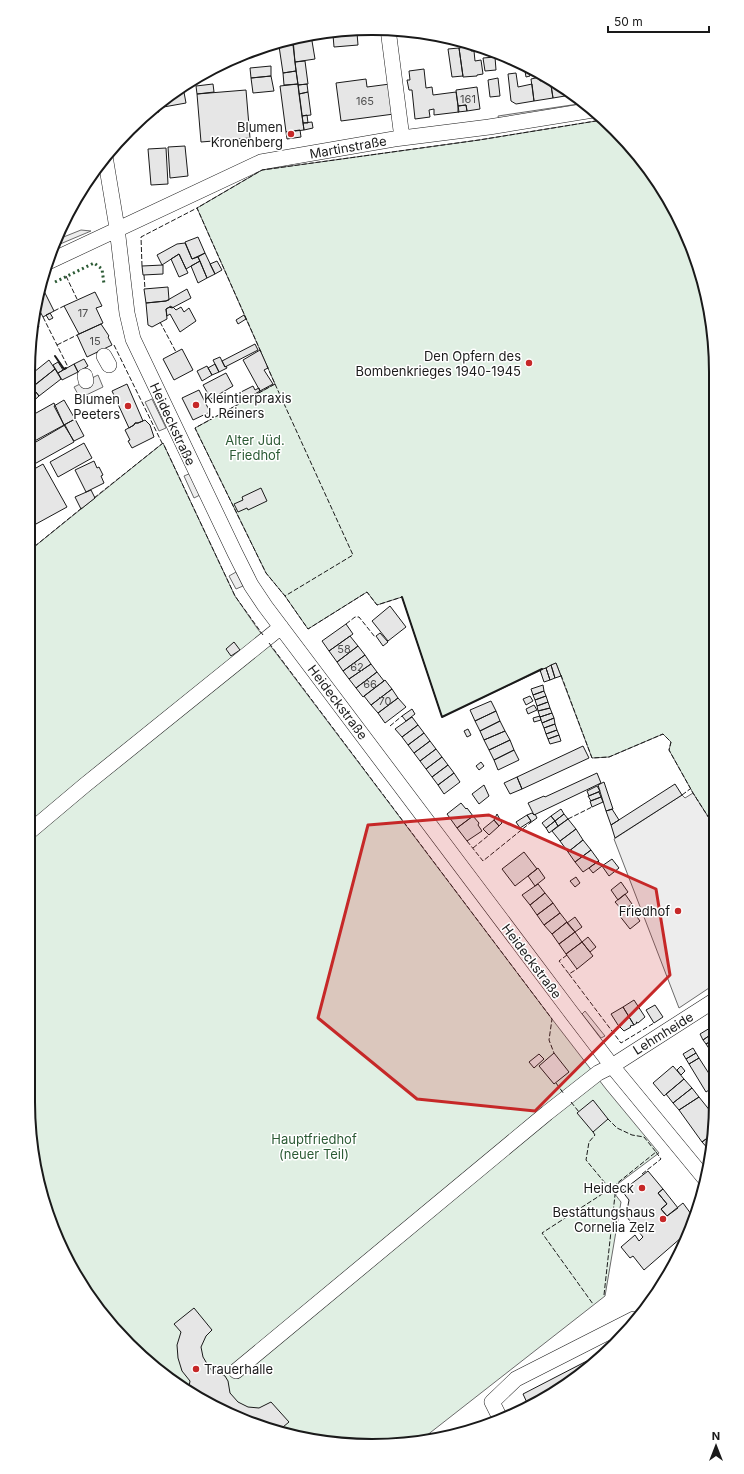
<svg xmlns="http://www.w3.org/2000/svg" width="744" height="1474" font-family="Inter,sans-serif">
<rect width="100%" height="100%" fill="#fff"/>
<path fill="#e0efe3" stroke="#6a6a6a" d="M 602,120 L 645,163 L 690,241 L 713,327 L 714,826 L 693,793 L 669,750 L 671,742 L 663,734 L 609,757 L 592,758 L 556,663 L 442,717 L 402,597 L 377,605 L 367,592 L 308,629 L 285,596 L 266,573 L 195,428 L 275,384 L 197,208 L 262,170 L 479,140 Z
M 163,443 L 235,596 L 257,628 L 552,1019 L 606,1089 L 659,1153 L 611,1189 L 621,1202 L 605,1296 L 417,1443 L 305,1439 L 240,1420 L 181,1388 L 99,1312 L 46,1213 L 28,1102 L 29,551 Z"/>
<path fill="#ededed" stroke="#6a6a6a" d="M 585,103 L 589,106 L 499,120 L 498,116 Z
M 81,230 L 91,231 L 53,247 L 56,241 L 61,238 Z
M 98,375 L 103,387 L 80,398 L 74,387 Z
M 152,399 L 166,428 L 159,431 L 145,402 Z
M 191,473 L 202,494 L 194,498 L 184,476 Z
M 236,572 L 243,586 L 236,589 L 229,576 Z
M 693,793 L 714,826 L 715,984 L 679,1008 L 614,839 L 682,795 L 685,798 Z
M 585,1011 L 605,1036 L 601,1038 L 582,1014 Z"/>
<path fill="#e6e6e6" stroke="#1a1a1a" d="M 357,30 L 357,33 L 333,35 L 333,31 Z
M 357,33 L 358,45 L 334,47 L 333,35 Z
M 311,35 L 315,59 L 295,62 L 293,39 Z
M 293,45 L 296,71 L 283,73 L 279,46 Z
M 470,46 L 471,51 L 474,51 L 475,61 L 481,60 L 483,74 L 477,75 L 477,76 L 463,77 L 459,48 Z
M 459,48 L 463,76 L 452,77 L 448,49 Z
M 241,56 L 241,62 L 223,64 Z
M 495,57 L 496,70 L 485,71 L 483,58 Z
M 305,61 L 308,84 L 298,85 L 295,62 Z
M 271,66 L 271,76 L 251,78 L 250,68 Z
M 424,69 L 426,88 L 432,87 L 433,95 L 456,92 L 459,112 L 434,115 L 434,109 L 429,110 L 430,117 L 415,119 L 412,90 L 409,90 L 407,80 L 410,80 L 409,71 Z
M 296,71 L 298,84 L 284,85 L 283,73 Z
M 525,71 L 529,71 L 530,76 L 526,77 Z
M 516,73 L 518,87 L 532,84 L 534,101 L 516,104 L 511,101 L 508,74 Z
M 271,76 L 274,91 L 253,93 L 251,78 Z
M 540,77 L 540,81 L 550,79 L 553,98 L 534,101 L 531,79 Z
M 498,78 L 500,96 L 490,97 L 488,80 Z
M 366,79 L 367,87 L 390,84 L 394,114 L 341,121 L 336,83 Z
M 550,79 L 571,93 L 571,95 L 553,98 Z
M 213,84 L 214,92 L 197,94 L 196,86 Z
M 298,84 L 304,130 L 286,132 L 280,86 Z
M 307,84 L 308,92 L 299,94 L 298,85 Z
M 183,87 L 186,103 L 158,108 L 158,104 Z
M 477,87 L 480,109 L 467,111 L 466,105 L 458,106 L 456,90 Z
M 246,90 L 250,138 L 201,142 L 197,94 Z
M 308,92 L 311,115 L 302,116 L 299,94 Z
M 158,104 L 159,112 L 144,115 L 145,114 Z
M 466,105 L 467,111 L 458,112 L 458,106 Z
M 307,115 L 308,123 L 303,123 L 302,116 Z
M 312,122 L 313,128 L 304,130 L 303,123 Z
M 300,130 L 301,137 L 287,139 L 286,132 Z
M 185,146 L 188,176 L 170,178 L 168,147 Z
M 166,148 L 168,184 L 151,185 L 148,149 Z
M 198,237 L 205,253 L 192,259 L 185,242 Z
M 185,243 L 192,259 L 198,257 L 200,261 L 186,269 L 179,254 L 162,265 L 157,255 L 177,244 Z
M 205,253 L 215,274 L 207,278 L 198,257 Z
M 179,254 L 188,273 L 179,277 L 171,259 Z
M 200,261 L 207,278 L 198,283 L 191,266 Z
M 217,261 L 222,270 L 215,274 L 210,264 Z
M 163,265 L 163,274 L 143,275 L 142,266 Z
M 168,287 L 169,300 L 166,301 L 146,303 L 144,289 Z
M 187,289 L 191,298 L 172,308 L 171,306 L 166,309 L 167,319 L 152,327 L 148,325 L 146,303 L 166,301 Z
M 44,291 L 54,311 L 43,317 L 36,304 L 38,294 Z
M 95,292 L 102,306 L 96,308 L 103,323 L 79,334 L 64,306 Z
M 170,307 L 171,308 L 173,307 L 176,310 L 181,307 L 184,312 L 189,308 L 196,321 L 180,332 L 170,314 L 167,316 L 166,309 Z
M 50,313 L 53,318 L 49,320 L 46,315 Z
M 244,315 L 246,319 L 238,324 L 236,320 Z
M 34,317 L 39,327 L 32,329 Z
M 101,324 L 109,336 L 108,337 L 112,345 L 87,357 L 77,335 Z
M 255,344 L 258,350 L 225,367 L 222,361 Z
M 182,349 L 193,370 L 174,380 L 163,359 Z
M 260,350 L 268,368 L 264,370 L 273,384 L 260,391 L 243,360 Z
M 220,357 L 225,367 L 226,366 L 227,368 L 219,372 L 213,360 Z
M 84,359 L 88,366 L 78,372 L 74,364 Z
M 49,360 L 55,369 L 29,390 L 29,376 Z
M 58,362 L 63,370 L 58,373 L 53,365 Z
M 29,363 L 35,371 L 30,375 L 29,373 Z
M 74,364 L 78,372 L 62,380 L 58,373 Z
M 215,364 L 219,372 L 212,375 L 208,368 Z
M 207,366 L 212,375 L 202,381 L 197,371 Z
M 55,369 L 61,379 L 39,396 L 32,387 Z
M 226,373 L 233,386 L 211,399 L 203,385 Z
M 127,384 L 143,421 L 138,423 L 135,423 L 134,425 L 129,428 L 112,391 Z
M 253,386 L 255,390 L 259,388 L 260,391 L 237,404 L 233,396 Z
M 32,387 L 39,396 L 29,405 L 29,390 Z
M 199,390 L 210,412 L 193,420 L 182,398 Z
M 64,400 L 75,419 L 64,425 L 54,406 Z
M 54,403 L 64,425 L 29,444 L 29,417 Z
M 75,419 L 84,436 L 74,441 L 64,425 Z
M 145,420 L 150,425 L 154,437 L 132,448 L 128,441 L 130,440 L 125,430 L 134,425 L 135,423 L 138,423 Z
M 65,425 L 74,442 L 29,467 L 29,446 Z
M 84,443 L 92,458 L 58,477 L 50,462 Z
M 94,461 L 97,468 L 99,467 L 103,475 L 101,476 L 104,483 L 86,492 L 75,470 Z
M 43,464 L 67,507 L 36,524 L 29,512 L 29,472 Z
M 261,488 L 267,501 L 248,510 L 247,508 L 238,512 L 234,504 L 243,500 L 242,497 Z
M 91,490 L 95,498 L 81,509 L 75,497 Z
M 390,606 L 406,627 L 388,641 L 372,621 Z
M 346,624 L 353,634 L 329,651 L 322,641 Z
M 380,633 L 388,642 L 383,646 L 376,636 Z
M 350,636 L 358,646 L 337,662 L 329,651 Z
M 234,642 L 240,650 L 231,656 L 226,649 Z
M 358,646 L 365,655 L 343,671 L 337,662 Z
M 365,655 L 371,664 L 349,679 L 343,671 Z
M 556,663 L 561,676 L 555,678 L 551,665 Z
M 371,664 L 377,672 L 356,688 L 349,679 Z
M 551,665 L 555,678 L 550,680 L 546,668 Z
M 546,668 L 550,680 L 544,682 L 540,670 Z
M 377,672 L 384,681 L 363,697 L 356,688 Z
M 385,680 L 392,689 L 371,705 L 364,696 Z
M 543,685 L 544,691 L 533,695 L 531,689 Z
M 392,689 L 398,698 L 378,713 L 371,705 Z
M 544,691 L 546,696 L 535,700 L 533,695 Z
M 530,696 L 533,701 L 526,705 L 523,699 Z
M 546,696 L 548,702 L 537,706 L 535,700 Z
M 398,698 L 406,707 L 385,723 L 378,713 Z
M 491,701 L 496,711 L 475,721 L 470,710 Z
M 548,702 L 550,708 L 538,711 L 537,706 Z
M 534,705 L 537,710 L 528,714 L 526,709 Z
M 550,708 L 552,713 L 540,717 L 538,711 Z
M 412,709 L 415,714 L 406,721 L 402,716 Z
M 496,711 L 500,721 L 480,731 L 475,721 Z
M 552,713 L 554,718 L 542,723 L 540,717 Z
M 540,716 L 541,720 L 534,722 L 533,718 Z
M 412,717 L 418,725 L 402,737 L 395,729 Z
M 554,718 L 555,724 L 544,728 L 542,723 Z
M 500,721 L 505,731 L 484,740 L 480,731 Z
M 555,724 L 557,730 L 546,734 L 544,728 Z
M 418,725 L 424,733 L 408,745 L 402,737 Z
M 468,729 L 471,735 L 467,737 L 464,731 Z
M 557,730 L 559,735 L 548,739 L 546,734 Z
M 505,731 L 510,740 L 489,750 L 484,740 Z
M 424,733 L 430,741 L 414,753 L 408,745 Z
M 559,735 L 561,741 L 550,744 L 548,739 Z
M 510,740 L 514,750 L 494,760 L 489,750 Z
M 430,741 L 436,749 L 420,761 L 414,753 Z
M 583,746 L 589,758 L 522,789 L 517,777 Z
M 436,749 L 442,757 L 426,769 L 420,761 Z
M 514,750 L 519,760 L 498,770 L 494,760 Z
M 442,757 L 448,765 L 432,777 L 426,769 Z
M 481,762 L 484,766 L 479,770 L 476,766 Z
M 448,765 L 454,773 L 438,785 L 432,777 Z
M 454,773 L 460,782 L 444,794 L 438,785 Z
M 597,773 L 601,783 L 534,815 L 528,803 L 544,796 L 545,797 Z
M 517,777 L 522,789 L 510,794 L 504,783 Z
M 604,782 L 613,809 L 606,811 L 598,785 Z
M 675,784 L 682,795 L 615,838 L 611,825 Z
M 484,785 L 489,796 L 479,804 L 472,794 Z
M 597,786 L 600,791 L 589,796 L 587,791 Z
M 599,792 L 601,797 L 591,801 L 588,796 Z
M 601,797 L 603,802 L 592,807 L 590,801 Z
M 461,803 L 466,809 L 467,808 L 473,816 L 457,828 L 447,814 Z
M 561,809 L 564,814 L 555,821 L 551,816 Z
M 612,809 L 619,820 L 611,825 L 606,811 Z
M 532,813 L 534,815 L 535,814 L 537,818 L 530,823 L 531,821 L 527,815 Z
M 497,814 L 502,823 L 499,826 L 494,820 Z
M 564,814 L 568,819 L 558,826 L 555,821 Z
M 527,815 L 531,821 L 520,828 L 516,822 Z
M 473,816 L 479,823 L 478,825 L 482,831 L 467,841 L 457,828 Z
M 551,816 L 555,821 L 546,828 L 542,823 Z
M 568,819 L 576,829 L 560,841 L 552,831 Z
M 494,820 L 499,826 L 489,835 L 483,829 Z
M 555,821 L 558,826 L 549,833 L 546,828 Z
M 576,829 L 583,840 L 568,852 L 560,841 Z
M 583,840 L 591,850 L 575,862 L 568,852 Z
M 591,850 L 599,861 L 583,872 L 575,862 Z
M 524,852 L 537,869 L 515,886 L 502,869 Z
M 612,859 L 619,868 L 609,876 L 602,866 Z
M 598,861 L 602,866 L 593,873 L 589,868 Z
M 538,868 L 545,878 L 535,886 L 528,876 Z
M 576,877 L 580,883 L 575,887 L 570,881 Z
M 621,882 L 628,892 L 618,900 L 611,890 Z
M 538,884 L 545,893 L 530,905 L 522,895 Z
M 545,893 L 553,903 L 537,915 L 530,905 Z
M 625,894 L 632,904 L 623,911 L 615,902 Z
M 553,903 L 560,913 L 544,925 L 537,915 Z
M 629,906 L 640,921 L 630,929 L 619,915 Z
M 560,913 L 567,922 L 552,934 L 544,925 Z
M 575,917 L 582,927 L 575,932 L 567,923 Z
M 567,922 L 575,932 L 559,944 L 552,934 Z
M 575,932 L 582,942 L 566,954 L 559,944 Z
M 588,937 L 596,947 L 590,952 L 582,942 Z
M 582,942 L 593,956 L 577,969 L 566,954 Z
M 634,1000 L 645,1017 L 638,1023 L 636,1022 L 637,1023 L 634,1025 L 623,1007 Z
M 655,1005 L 663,1017 L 654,1023 L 646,1010 Z
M 623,1007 L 634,1025 L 630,1026 L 631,1027 L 624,1031 L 618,1025 L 611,1014 Z
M 710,1028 L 713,1033 L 703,1040 L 700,1034 Z
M 713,1033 L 715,1039 L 706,1044 L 703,1040 Z
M 715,1039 L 715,1046 L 710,1050 L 706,1044 Z
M 715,1046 L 715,1053 L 713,1055 L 710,1050 Z
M 693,1048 L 696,1053 L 686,1059 L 683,1054 Z
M 554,1053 L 569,1072 L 554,1084 L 539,1066 Z
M 696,1053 L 699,1058 L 689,1064 L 686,1059 Z
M 539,1054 L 544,1059 L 534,1068 L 529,1062 Z
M 699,1058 L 715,1083 L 715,1086 L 706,1092 L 689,1064 Z
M 673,1066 L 684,1079 L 664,1096 L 653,1083 Z
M 681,1066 L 685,1071 L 681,1075 L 677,1070 Z
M 684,1079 L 692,1088 L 673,1103 L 666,1094 Z
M 692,1088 L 699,1097 L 679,1110 L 673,1103 Z
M 699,1097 L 715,1117 L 714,1133 L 702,1142 L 679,1110 Z
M 593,1100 L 608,1119 L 593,1132 L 577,1113 Z
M 714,1133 L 711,1152 L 702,1142 Z
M 648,1171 L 663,1189 L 658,1193 L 667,1204 L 661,1209 L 667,1216 L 683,1203 L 694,1218 L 688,1235 L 683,1238 L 682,1237 L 644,1270 L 633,1256 L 630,1258 L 621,1247 L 635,1235 L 639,1241 L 643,1237 L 626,1216 L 629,1200 L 622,1191 Z
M 663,1189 L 678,1208 L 667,1216 L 661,1209 L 667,1204 L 658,1193 Z
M 194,1308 L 212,1330 L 206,1336 L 201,1347 L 203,1357 L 209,1367 L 213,1372 L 217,1372 L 225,1376 L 228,1381 L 230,1393 L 238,1402 L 248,1407 L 259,1408 L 271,1402 L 289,1422 L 283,1427 L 285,1428 L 280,1432 L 240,1420 L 188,1392 L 190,1381 L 182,1371 L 178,1358 L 177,1345 L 181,1332 L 174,1324 Z
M 610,1349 L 529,1407 L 523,1394 Z"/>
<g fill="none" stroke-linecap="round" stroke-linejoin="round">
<g stroke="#1a1a1a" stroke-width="16">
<path id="minor" d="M 388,29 L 402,138
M 105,156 L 117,228 L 127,313 L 133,339 L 235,553 L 251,585 L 265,606 L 570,1011 L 612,1066 L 706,1180
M 48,262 L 261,162 L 394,139 L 489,127 L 593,110
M 104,356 L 109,365
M 85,376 L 86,381
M 28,833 L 85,785 L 281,627
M 236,1371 L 547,1113 L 598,1073 L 612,1066 L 715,1000
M 500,1418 L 492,1402 L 516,1379 L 634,1319"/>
</g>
<use href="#minor" stroke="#fff" stroke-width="15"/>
<path stroke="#2b5a34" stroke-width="3" stroke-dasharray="2 3" stroke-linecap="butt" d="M 55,282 L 94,263 L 102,269 L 104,284"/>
<path stroke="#1a1a1a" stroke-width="1" stroke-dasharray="5 2" stroke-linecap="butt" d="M 142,266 L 141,237 L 197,208
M 144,275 L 145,289
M 66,276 L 77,299
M 54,311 L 64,306
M 43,317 L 68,367
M 160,322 L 176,352
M 57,345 L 77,335
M 114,345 L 162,443
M 261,352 L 197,208 L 262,170 L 479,140 L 602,120
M 275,384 L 353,555 L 285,596
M 246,400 L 275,384 L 267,366
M 239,404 L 195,428 L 266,573 L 285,596 L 308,629 L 367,592 L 377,605 L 402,597
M 94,498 L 163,443 L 235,596 L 263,635
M 29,551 L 83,507
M 346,624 L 355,617 L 359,617 L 375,637
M 269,643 L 552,1019 L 549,1040 L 554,1053
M 561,675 L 592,758 L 609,757 L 663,734 L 671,742 L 669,750 L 693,793 L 714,826
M 390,726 L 402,716
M 682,795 L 690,789
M 568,819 L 592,807
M 467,841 L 483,861 L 530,823
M 473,848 L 489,835
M 567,955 L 559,961 L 569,974 L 577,969
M 569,974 L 621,1043 L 654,1023
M 556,1083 L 564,1094
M 571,1102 L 579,1112
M 593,1132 L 595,1135 L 589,1142 L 586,1160 L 610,1189 L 542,1233 L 593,1304
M 642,1174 L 661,1159 L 656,1152
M 615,1195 L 623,1189
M 604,1295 L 615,1195 L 610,1189 L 656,1152 L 644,1137 L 632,1135 L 617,1128 L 608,1119"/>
<path stroke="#1a1a1a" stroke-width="2" d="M 55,356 L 64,369 L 66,368
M 402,597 L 442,717 L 542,669"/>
</g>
<path fill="#c62828" fill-opacity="0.2" stroke="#c62828" stroke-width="3" stroke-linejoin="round" d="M 489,815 L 656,889 L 670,975 L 535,1111 L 417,1099 L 318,1018 L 368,825 Z"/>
<g fill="#c62828" stroke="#fff" stroke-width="1.5">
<circle cx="291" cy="134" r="4"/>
<circle cx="529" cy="363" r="4"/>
<circle cx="196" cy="405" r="4"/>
<circle cx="128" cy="406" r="4"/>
<circle cx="678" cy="911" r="4"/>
<circle cx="642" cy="1188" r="4"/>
<circle cx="663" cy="1219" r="4"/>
<circle cx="196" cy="1369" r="4"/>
</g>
<g text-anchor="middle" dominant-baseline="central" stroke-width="3" stroke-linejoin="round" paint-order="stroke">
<g font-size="11" fill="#4d4d4d">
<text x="468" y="99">161</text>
<text x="365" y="101">165</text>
<text x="83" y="313">17</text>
<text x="95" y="341">15</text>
<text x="344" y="649">58</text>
<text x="357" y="667">62</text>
<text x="370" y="684">66</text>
<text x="385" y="701">70</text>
</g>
<g font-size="13" fill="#1a1a1a" stroke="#fff" text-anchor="end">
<text x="283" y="127">Blumen<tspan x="283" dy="15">Kronenberg</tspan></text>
<text x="521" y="356">Den Opfern des<tspan x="521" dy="15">Bombenkrieges 1940-1945</tspan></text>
<text x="204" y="398" text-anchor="start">Kleintierpraxis<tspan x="204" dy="15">J. Reiners</tspan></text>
<text x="120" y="399">Blumen<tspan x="120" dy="15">Peeters</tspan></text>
<text x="670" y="911">Friedhof</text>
<text x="634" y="1188">Heideck</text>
<text x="655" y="1212">Bestattungshaus<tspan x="655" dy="15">Cornelia Zelz</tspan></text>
<text x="204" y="1369" text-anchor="start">Trauerhalle</text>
</g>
<g font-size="13" fill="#1a1a1a" stroke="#fff">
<text transform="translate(348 147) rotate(-10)">Martinstraße</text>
<text transform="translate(173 424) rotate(65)">Heideckstraße</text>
<text transform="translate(338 702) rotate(53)">Heideckstraße</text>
<text transform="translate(532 961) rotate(53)">Heideckstraße</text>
<text transform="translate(663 1033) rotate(-32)">Lehmheide</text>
</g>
<g font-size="13" fill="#2b5a34" stroke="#fff">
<text x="255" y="440">Alter Jüd.<tspan x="255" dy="15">Friedhof</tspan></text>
<text x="314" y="1139">Hauptfriedhof<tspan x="314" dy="15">(neuer Teil)</tspan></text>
</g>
</g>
<path d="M0 0H744V1474H0ZM372 35H372A337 337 0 0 1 709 372V1102A337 337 0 0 1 372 1439H372A337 337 0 0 1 35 1102V372A337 337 0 0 1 372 35Z" fill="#fff" fill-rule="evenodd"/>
<path fill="none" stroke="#1a1a1a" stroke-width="2" d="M372 35H372A337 337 0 0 1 709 372V1102A337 337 0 0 1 372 1439H372A337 337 0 0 1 35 1102V372A337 337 0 0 1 372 35Z"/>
<g transform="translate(716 1446)" stroke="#ffffff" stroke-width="3" paint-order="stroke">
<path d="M0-3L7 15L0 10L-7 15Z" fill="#1a1a1a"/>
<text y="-6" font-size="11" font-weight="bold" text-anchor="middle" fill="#1a1a1a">N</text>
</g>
<path d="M608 26v6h101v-6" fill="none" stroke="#1a1a1a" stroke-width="2"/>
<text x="614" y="26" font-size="12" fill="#1a1a1a" stroke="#ffffff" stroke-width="3" paint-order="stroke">50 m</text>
</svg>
